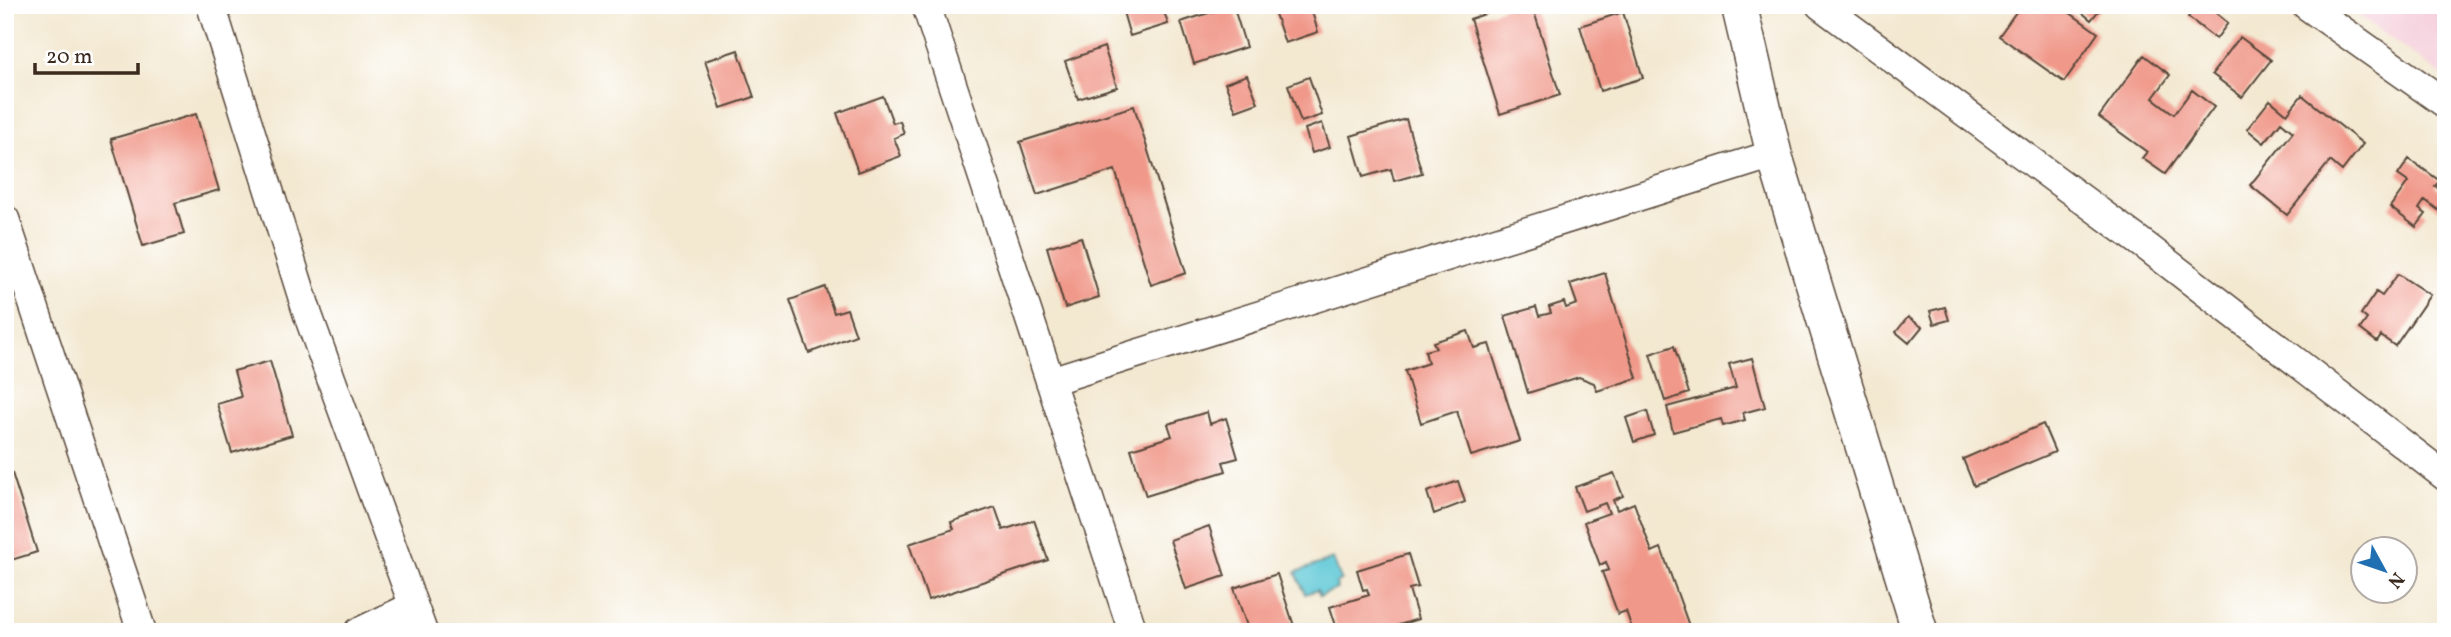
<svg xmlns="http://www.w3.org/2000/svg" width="2451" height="637" font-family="Vollkorn,serif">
<rect width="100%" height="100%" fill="#fff"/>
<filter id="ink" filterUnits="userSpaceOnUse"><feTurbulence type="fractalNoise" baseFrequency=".0143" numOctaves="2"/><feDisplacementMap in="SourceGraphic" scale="14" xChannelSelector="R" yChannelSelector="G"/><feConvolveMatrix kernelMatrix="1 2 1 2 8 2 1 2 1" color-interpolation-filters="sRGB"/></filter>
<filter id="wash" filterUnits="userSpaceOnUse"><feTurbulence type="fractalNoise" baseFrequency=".00686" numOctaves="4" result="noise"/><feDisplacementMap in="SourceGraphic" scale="28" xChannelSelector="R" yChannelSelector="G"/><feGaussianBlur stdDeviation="1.57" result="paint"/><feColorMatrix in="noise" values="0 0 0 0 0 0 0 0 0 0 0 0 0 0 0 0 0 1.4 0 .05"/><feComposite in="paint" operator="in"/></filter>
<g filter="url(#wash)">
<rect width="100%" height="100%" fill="#f3e8d0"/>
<path fill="#f5cfdb" d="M 2344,5 L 2446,5 L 2446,78 Z"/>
<path fill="#5cc7d6" stroke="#4c787a" stroke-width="2" d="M 1333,559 L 1341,580 L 1336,583 L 1337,589 L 1320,596 L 1317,590 L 1305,594 L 1296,572 Z"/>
<g id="blocks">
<path fill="#f0998a" d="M 1121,5 L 1162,5 L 1168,24 L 1130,36 Z
M 1233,5 L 1246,47 L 1194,64 L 1181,22 Z
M 1272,5 L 1310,5 L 1318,32 L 1285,43 Z
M 1512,5 L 1532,5 L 1560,95 L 1500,114 L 1470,19 Z
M 2021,5 L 2059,5 L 2098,33 L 2064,82 L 1999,36 Z
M 2073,5 L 2103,5 L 2091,20 Z
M 2197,5 L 2206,5 L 2228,23 L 2216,39 L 2188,17 Z
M 1623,12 L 1643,78 L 1600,91 L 1580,26 Z
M 2240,37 L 2271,60 L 2242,97 L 2212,74 Z
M 1104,47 L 1117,87 L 1078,99 L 1065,61 Z
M 738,50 L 754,97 L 721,108 L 705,61 Z
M 2144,55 L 2170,75 L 2153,98 L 2174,114 L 2192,90 L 2214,107 L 2165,174 L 2142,158 L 2147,152 L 2099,117 Z
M 1247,75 L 1258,103 L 1236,111 L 1225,83 Z
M 1309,77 L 1322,115 L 1301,122 L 1288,85 Z
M 2302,95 L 2363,144 L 2342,171 L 2330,161 L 2287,215 L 2250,185 L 2293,132 L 2281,122 L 2264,143 L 2247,129 L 2270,100 L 2287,114 Z
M 883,96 L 893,123 L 900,121 L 904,134 L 894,138 L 901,156 L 858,172 L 837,113 Z
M 1134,106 L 1186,273 L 1151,285 L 1115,170 L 1037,195 L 1020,142 Z
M 196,114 L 219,190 L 175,203 L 184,234 L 143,246 L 111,139 Z
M 1406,119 L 1422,173 L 1394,181 L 1391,169 L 1363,177 L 1351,136 Z
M 1322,123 L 1330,147 L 1312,153 L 1305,129 Z
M 2409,159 L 2440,181 L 2435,186 L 2446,194 L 2438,210 L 2425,200 L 2419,209 L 2426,214 L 2416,227 L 2390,207 L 2408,182 L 2398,175 Z
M 1081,237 L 1099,297 L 1065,308 L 1047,247 Z
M 1605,273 L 1637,378 L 1597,391 L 1594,383 L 1579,377 L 1528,393 L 1505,316 L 1536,307 L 1539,316 L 1551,313 L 1549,307 L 1564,302 L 1566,308 L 1577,304 L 1570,284 Z
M 2398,274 L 2430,295 L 2395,346 L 2381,336 L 2377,342 L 2360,329 L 2367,319 L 2361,314 L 2376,292 L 2382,296 Z
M 825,287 L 834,313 L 847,309 L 856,335 L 809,353 L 790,300 Z
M 1945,307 L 1949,320 L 1934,324 L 1930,311 Z
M 1908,317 L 1922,327 L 1909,343 L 1896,332 Z
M 1468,331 L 1474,348 L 1489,344 L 1520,441 L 1471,456 L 1457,411 L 1421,423 L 1405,371 L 1428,363 L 1425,351 L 1436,348 L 1433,342 Z
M 1674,346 L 1689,393 L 1665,401 L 1650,354 Z
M 1752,358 L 1765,407 L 1743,413 L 1745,420 L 1723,426 L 1721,419 L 1673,432 L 1667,407 L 1736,388 L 1729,364 Z
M 270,361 L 292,435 L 232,453 L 217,404 L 241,397 L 234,371 Z
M 1647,411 L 1654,435 L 1634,442 L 1626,418 Z
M 1207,412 L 1210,424 L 1226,418 L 1238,458 L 1223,462 L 1226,471 L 1146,496 L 1131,449 L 1172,436 L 1168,424 Z
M 2043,424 L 2055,452 L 1974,486 L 1963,459 Z
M 5,451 L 37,552 L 5,562 Z
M 1614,473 L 1623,496 L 1613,500 L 1617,510 L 1634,503 L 1652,552 L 1661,548 L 1689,626 L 1673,632 L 1633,632 L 1626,611 L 1618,614 L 1602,572 L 1609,570 L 1606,562 L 1600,565 L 1584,522 L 1609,513 L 1605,503 L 1584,511 L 1575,487 Z
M 1458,481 L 1465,502 L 1434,514 L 1427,492 Z
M 995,507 L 1003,530 L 1034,520 L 1048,560 L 928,600 L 909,544 L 954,529 L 951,522 Z
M 1209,526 L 1225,576 L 1186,589 L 1170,540 Z
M 1408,554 L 1418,587 L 1409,589 L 1418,619 L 1393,627 L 1394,632 L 1338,632 L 1330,607 L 1369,595 L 1367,589 L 1363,590 L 1357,570 Z
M 1277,574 L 1296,632 L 1249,632 L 1234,588 Z"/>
</g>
</g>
<g filter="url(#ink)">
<use href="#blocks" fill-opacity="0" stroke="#574639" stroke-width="2"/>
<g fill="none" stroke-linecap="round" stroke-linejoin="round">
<g stroke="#574639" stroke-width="31">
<path id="minor" d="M 211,5 L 308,315 L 423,632
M 926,5 L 1133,632
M 1820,5 L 2147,247 L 2446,477
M 2306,5 L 2446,104
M 5,219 L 142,632
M 1050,381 L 1774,154
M 359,632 L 413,606"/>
</g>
<g stroke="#574639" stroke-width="38">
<path id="tertiary" d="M 1739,5 L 1774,154 L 1920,632"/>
</g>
<use href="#minor" stroke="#fff" stroke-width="28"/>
<use href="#tertiary" stroke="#fff" stroke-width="35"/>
</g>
</g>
<rect width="2451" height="637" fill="none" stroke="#fff" stroke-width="28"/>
<g transform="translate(2384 570) rotate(130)"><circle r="33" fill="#ffffff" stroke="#b1aaa5" stroke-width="2"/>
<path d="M0-5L12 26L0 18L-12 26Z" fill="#1f6fb2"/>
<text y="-10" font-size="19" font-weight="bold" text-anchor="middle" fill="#3b2a1e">N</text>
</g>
<path d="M35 63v10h103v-10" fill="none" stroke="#3b2a1e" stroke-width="3.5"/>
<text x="46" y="63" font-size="21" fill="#3b2a1e" stroke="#ffffff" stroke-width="5" paint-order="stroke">20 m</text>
</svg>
